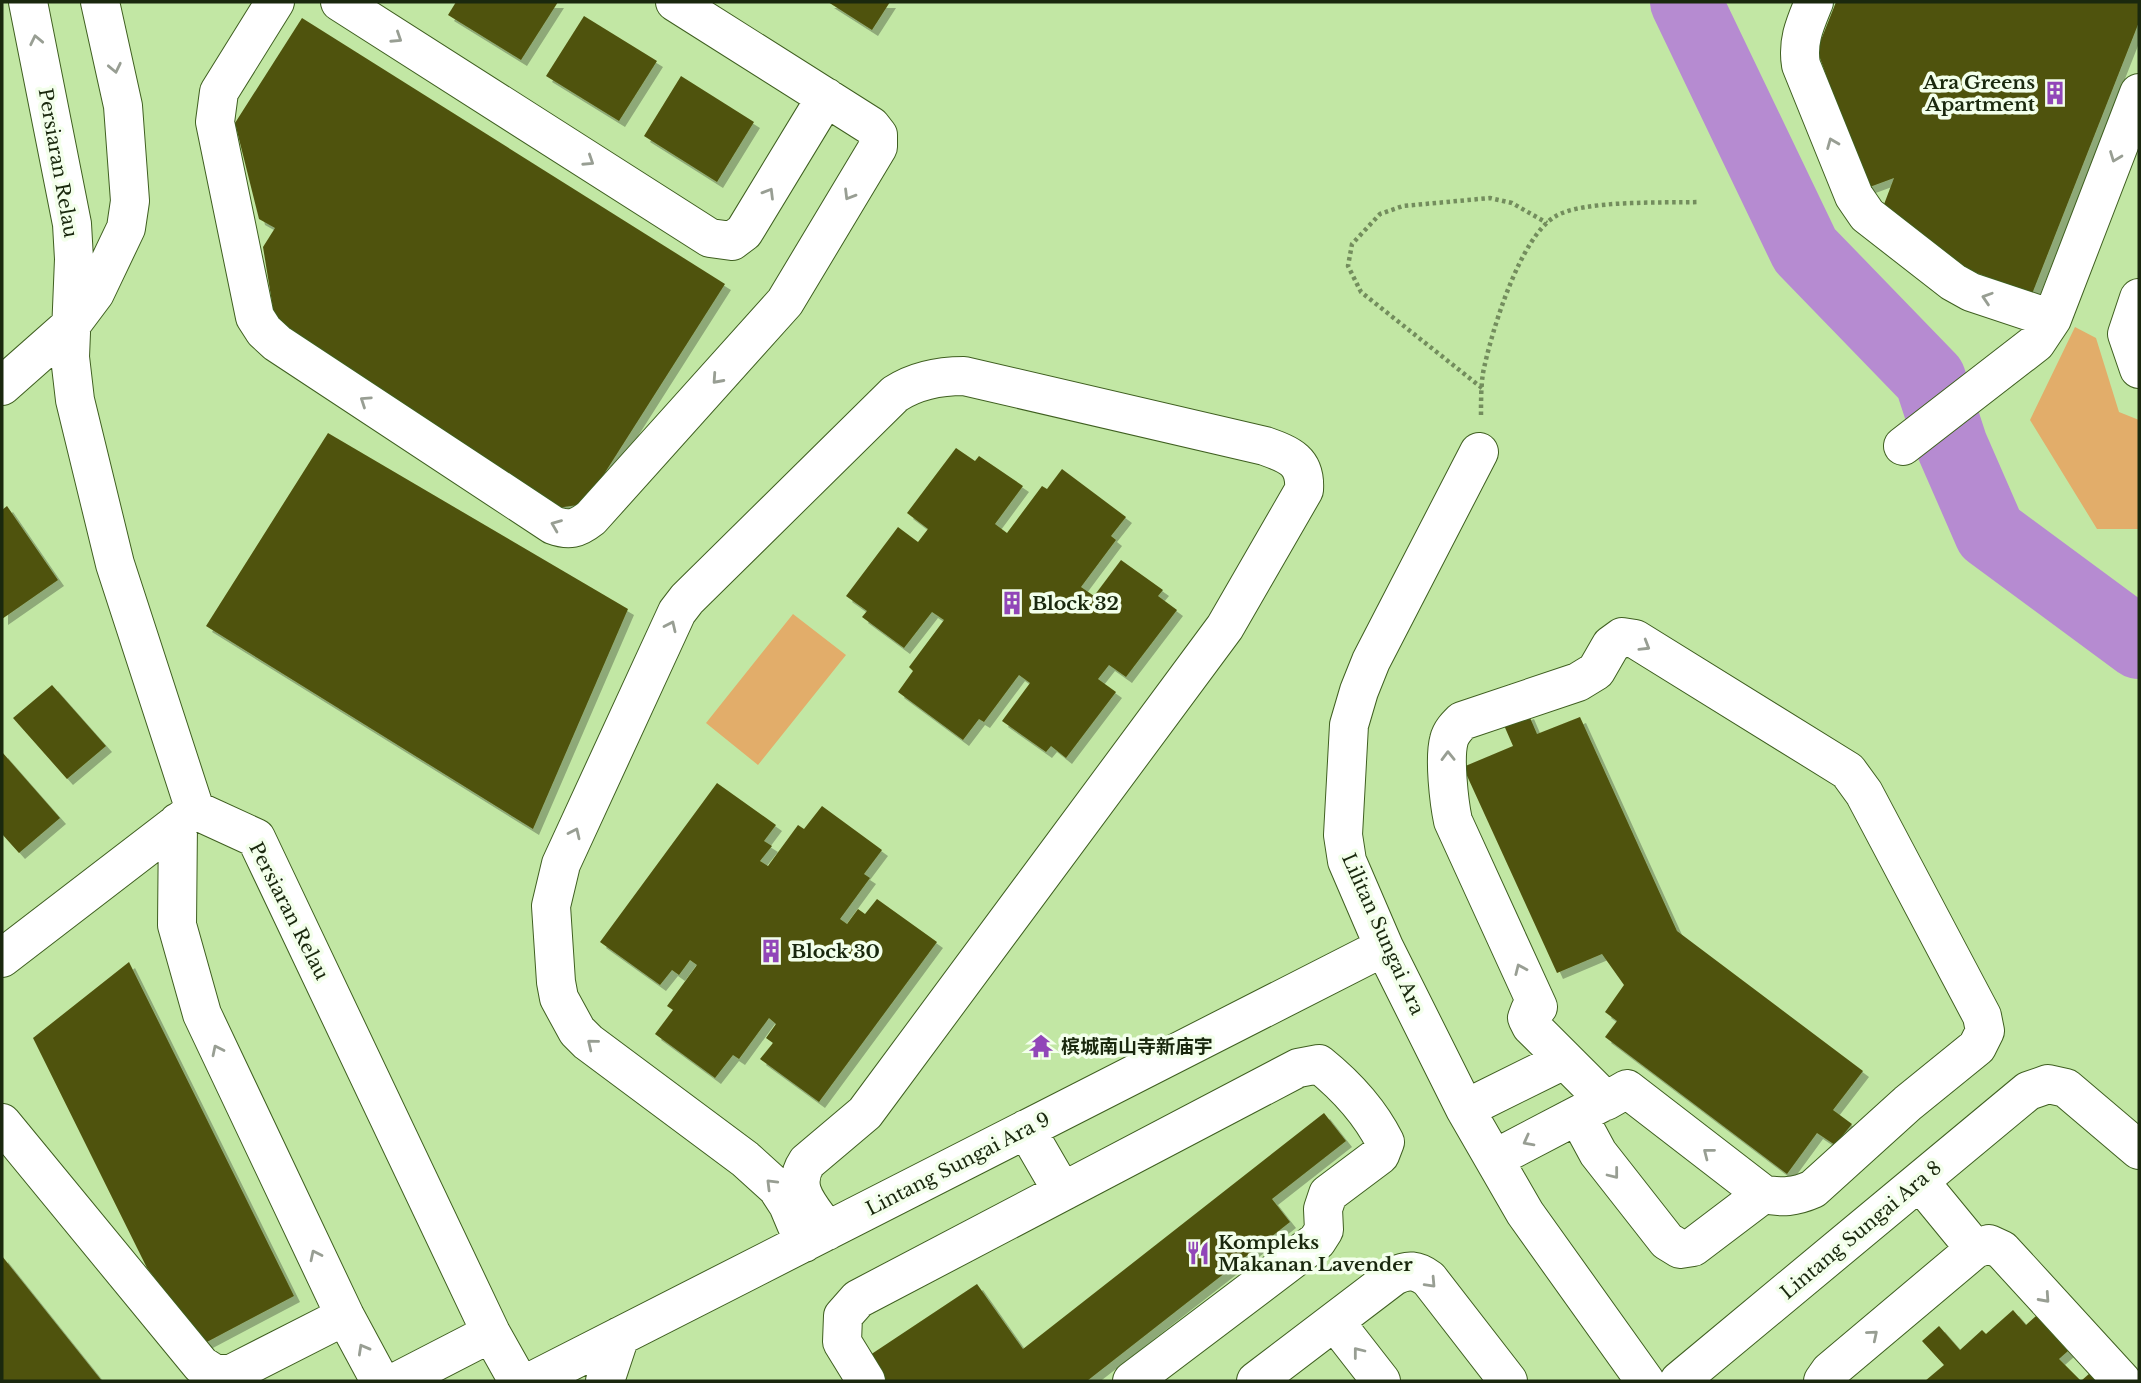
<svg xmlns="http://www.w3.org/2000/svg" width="2141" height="1383" font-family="'Libre Baskerville','Noto Sans SC',serif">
<defs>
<filter id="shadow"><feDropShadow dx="6" dy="6" stdDeviation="0" flood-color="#0004"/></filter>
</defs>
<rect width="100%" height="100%" fill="#c2e7a4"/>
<path fill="#e2ad6a" d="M 2075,327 L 2096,338 L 2119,412 L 2139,420 L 2139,529 L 2097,529 L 2030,420 Z
M 793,614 L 846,655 L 758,765 L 706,723 Z"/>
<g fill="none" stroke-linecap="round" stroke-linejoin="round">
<path stroke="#b68bd1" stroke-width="72" d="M 1686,2 L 1805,250 L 1930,379 L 1952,446 L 1990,533 L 2139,643"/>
</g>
<path fill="#50530d" filter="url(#shadow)" d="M 456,2 L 558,2 L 521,60 L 448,15 Z
M 828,2 L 890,2 L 872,30 Z
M 1836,2 L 2139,2 L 2139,22 L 2032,294 L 1951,263 L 1883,207 L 1894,178 L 1867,188 L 1817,50 Z
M 584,16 L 657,61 L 619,121 L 546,76 Z
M 302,18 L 725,284 L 585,504 L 557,508 L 275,321 L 263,247 L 275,228 L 259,219 L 235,123 Z
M 681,76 L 754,122 L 717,182 L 644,136 Z
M 328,433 L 628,609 L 533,829 L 206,626 Z
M 956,448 L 975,461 L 979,456 L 1023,486 L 995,524 L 1007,533 L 1042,486 L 1047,489 L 1062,469 L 1126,517 L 1111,536 L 1116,540 L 1081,587 L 1094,596 L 1121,560 L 1163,590 L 1158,596 L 1177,610 L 1126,677 L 1109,665 L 1098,679 L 1116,692 L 1066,758 L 1051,746 L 1046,752 L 1002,721 L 1030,683 L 1019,675 L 984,722 L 979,719 L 963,740 L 898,692 L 913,671 L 909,667 L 944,620 L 932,612 L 904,648 L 862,617 L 867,611 L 846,596 L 898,527 L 918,542 L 928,529 L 907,513 Z
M 7,506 L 58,580 L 2,619 L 2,510 Z
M 52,685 L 106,746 L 67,779 L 13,718 Z
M 1528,713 L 1537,734 L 1580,717 L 1677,931 L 1863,1071 L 1833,1110 L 1852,1124 L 1835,1145 L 1817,1133 L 1787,1174 L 1605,1037 L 1617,1021 L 1605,1012 L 1624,985 L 1602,954 L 1557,973 L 1463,767 L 1513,746 L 1503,723 Z
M 2,752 L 60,818 L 19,853 L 2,834 Z
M 717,783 L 776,825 L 764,841 L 772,846 L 760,861 L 768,866 L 798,825 L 804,829 L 822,806 L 882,850 L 864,874 L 870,878 L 840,919 L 847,924 L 858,909 L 865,914 L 877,899 L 937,942 L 819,1102 L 760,1059 L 773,1043 L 766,1038 L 776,1024 L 769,1018 L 739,1059 L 733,1055 L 715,1078 L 655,1034 L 673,1010 L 667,1006 L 697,965 L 690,960 L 679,975 L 672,970 L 660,985 L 600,942 Z
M 129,962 L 294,1296 L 205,1343 L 147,1268 L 33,1038 Z
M 1324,1113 L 1346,1141 L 1272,1199 L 1290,1222 L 1087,1381 L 878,1381 L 864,1359 L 977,1284 L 1023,1349 Z
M 2,1256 L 102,1381 L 2,1381 Z
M 2013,1310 L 2026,1325 L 2036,1316 L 2068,1351 L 2059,1359 L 2081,1381 L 2090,1373 L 2097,1381 L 1925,1381 L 1944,1365 L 1922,1341 L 1939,1326 L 1960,1350 L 1982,1330 L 1986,1334 Z"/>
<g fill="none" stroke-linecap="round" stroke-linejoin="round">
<g stroke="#3f5f20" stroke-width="40">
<path id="minor" d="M 28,2 L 72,224 L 74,259 L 70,357 L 75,400 L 115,564 L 195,810 L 256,838 L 491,1333 L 518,1381
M 275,2 L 219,92 L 215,122 L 255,317 L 264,331 L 277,343 L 553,525 C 569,531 577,529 591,518 L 785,302 L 878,147 L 878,135 L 871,126 L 675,2
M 340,2 L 710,238 L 732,241 L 744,232 L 826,97
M 1814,2 C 1805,24 1797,41 1801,65 L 1854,196 L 1867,215 L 1953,282 L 1971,292 L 2052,319
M 2139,298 L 2127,334 L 2139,369
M 2,386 L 71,325 L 95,293 L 126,228 L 130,201 L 123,106 L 100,2
M 1903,446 L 2036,343 L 2052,319 L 2139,93
M 1479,452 L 1371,661 L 1359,691 L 1349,725 L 1343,835 L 1347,861 L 1384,947 L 1465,1109 L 1525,1213 L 1645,1381
M 178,822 L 177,925 L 202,1014 L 345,1316 L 380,1381
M 2,958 L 192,812
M 1465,1109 L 1564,1060
M 1578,1116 L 1598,1153 L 1667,1241 L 1680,1249 L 1693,1247 L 1763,1194 C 1782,1198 1795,1197 1813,1189 L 1908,1103 L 1977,1047 L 1985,1031 L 1982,1016 L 1864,793 L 1848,771 L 1635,639 L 1622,637 L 1611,645 L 1596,671 L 1578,682 L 1462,721 C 1456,727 1451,732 1449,740 C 1444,758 1449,802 1453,821 L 1538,1007 L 1530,1010 L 1527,1018 L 1531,1026 L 1606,1101 L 1627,1089 L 1763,1194
M 2,1123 L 201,1365 L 215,1374 L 231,1374 L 345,1316
M 1026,1129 L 1062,1191
M 1494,1159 L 1601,1103
M 1920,1182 L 1975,1249
M 804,1243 L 788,1205 L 777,1188 L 745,1159 L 588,1042 L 577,1031 L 559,998 L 556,982 L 551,906 L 561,864 L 677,612 L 687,599 L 895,394 C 915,381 939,376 964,376 L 1265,446 C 1290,455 1306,461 1304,490 L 1225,627 L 865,1113 L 807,1162 C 789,1189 812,1208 827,1231
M 1335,1322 L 1381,1381
M 398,1381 L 491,1333
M 532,1381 L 1384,947
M 605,1381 L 620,1336
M 866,1381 L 842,1342 L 843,1316 L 858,1299 L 1298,1068 L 1319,1064 C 1345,1085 1370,1112 1385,1142 L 1380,1155 L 1328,1194 L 1323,1209 L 1324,1230 L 1317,1241 L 1132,1381
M 1256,1381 L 1394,1276 C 1408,1269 1417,1270 1429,1279 L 1508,1381
M 1679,1381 L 2028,1091 L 2048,1084 L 2066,1088 L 2139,1150
M 1823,1381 L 1830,1371 L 1975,1249 L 1989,1244 L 2002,1250 L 2122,1381"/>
</g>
<path stroke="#738d5d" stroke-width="4.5" stroke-dasharray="3.5 3.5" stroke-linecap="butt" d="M 1482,388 L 1361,292 L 1348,266 L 1352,244 L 1380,214 L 1403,206 L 1490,198 L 1512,203 L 1547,223
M 1481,415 C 1481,401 1481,386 1483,373 C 1491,333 1520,236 1556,216 C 1583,200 1664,203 1699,202"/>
<use href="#minor" stroke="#fff" stroke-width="38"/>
</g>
<defs><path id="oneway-chevron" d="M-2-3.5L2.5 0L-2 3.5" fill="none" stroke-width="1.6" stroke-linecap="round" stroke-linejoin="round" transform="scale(1.75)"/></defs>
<g stroke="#989e93">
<use href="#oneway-chevron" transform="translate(397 38) rotate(33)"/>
<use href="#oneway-chevron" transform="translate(36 40) rotate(-102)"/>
<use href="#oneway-chevron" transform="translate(115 68) rotate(78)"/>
<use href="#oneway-chevron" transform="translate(1832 143) rotate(-112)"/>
<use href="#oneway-chevron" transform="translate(2115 157) rotate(111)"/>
<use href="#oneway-chevron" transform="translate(589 161) rotate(33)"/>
<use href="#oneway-chevron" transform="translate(769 193) rotate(-59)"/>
<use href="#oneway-chevron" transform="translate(849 195) rotate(121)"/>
<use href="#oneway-chevron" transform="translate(1987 298) rotate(-162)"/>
<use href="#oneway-chevron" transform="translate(717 379) rotate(132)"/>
<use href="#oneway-chevron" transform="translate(365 401) rotate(-146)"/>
<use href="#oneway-chevron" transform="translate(556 525) rotate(-158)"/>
<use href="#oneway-chevron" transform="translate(671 626) rotate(-65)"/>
<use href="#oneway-chevron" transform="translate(1645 646) rotate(31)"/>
<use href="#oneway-chevron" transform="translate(1448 756) rotate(-91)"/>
<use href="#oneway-chevron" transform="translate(575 833) rotate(-65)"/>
<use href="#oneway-chevron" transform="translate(1520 969) rotate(-114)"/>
<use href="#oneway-chevron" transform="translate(592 1044) rotate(-141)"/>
<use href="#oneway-chevron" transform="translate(217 1050) rotate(-116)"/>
<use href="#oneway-chevron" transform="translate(1528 1141) rotate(152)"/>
<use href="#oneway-chevron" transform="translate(1708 1153) rotate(-142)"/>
<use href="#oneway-chevron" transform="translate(1614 1174) rotate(52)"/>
<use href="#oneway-chevron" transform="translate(771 1184) rotate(-135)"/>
<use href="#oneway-chevron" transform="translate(315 1255) rotate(-116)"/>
<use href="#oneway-chevron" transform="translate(1431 1283) rotate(47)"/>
<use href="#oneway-chevron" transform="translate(2045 1298) rotate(48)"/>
<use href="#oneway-chevron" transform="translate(1873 1335) rotate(-40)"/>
<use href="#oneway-chevron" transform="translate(363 1349) rotate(-119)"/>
<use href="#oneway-chevron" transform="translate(1358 1352) rotate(-128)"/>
</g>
<defs>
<g id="building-bare" transform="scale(1.89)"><path d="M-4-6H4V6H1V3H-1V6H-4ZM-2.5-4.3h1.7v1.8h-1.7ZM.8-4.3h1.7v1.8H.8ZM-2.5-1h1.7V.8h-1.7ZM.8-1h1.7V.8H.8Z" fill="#9146b8" stroke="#f3ffeb" stroke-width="2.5" paint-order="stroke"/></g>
<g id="temple-bare" transform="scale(1.89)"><path d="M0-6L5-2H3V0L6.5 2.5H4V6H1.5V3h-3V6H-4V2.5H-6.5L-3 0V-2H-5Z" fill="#9146b8" stroke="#f3ffeb" stroke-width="2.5" paint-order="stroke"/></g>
<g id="restaurant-bare" transform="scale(1.89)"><path d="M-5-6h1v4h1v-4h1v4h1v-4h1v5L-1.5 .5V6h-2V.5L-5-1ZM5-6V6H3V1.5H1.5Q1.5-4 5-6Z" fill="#9146b8" stroke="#f3ffeb" stroke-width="2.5" paint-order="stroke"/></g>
</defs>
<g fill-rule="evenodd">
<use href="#building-bare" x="2055" y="93"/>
<use href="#building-bare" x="1012" y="603"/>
<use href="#building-bare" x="771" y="951"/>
<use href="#temple-bare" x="1041" y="1046"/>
<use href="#restaurant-bare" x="1198" y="1253"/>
</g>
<g text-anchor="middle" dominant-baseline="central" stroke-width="7" stroke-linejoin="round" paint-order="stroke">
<g font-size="19" font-weight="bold" fill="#1a280e" stroke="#f3ffeb" text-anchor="start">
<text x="2035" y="82" text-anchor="end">Ara Greens<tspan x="2035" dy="22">Apartment</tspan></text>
<text x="1032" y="603">Block 32</text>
<text x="791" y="951">Block 30</text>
<text x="1061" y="1046">槟城南山寺新庙宇</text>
<text x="1218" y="1242">Kompleks<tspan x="1218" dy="22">Makanan Lavender</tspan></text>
</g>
<g font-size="19" fill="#1a280e" stroke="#f3ffeb">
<text transform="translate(58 163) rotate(80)">Persiaran Relau</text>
<text transform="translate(289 911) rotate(63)">Persiaran Relau</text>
<text transform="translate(1383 934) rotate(66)">Lilitan Sungai Ara</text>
<text transform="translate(958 1164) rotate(-27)">Lintang Sungai Ara 9</text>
<text transform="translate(1861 1230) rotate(-40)">Lintang Sungai Ara 8</text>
</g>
</g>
<rect width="2141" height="1383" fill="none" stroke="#1a280e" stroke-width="7"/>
</svg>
